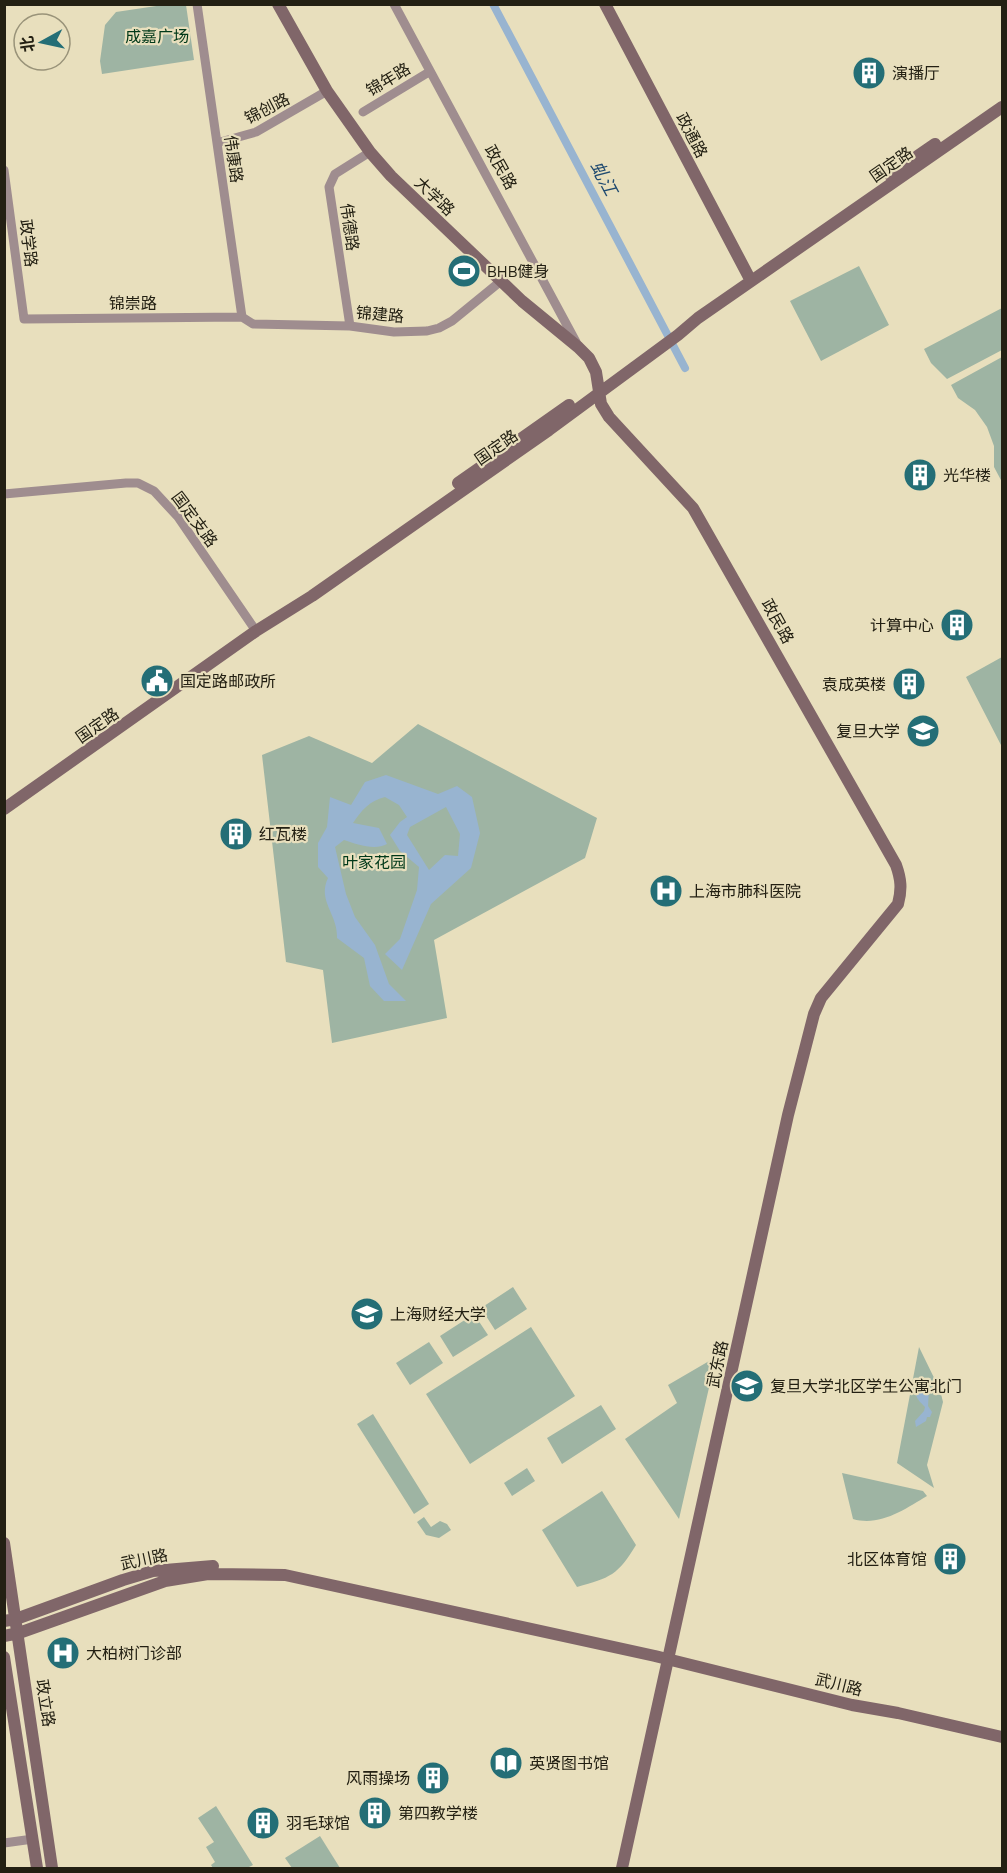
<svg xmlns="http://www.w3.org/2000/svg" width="1007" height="1873" font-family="'Titillium Web','Noto Sans SC',sans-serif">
<rect width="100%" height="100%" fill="#e8dfbd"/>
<path fill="#9eb4a3" d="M 163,5 L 186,5 L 194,60 L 102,74 L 100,61 L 105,25 L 116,12 Z
M 859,266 L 889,325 L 821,361 L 790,301 Z
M 1002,308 L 1002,350 L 947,379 L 931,363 L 924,349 Z
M 1002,357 L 1002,482 L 994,467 L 994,446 L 987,427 L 975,410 L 958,398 L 951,385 Z
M 1002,657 L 1002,747 L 966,677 Z
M 418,724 L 597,818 L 585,858 L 434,940 L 447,1018 L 332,1043 L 323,970 L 286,962 L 262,755 L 309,736 L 372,763 Z
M 513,1287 L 527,1309 L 495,1330 L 481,1308 Z
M 474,1314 L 488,1335 L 453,1357 L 440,1336 Z
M 531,1327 L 575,1396 L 470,1464 L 426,1394 Z
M 429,1342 L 443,1363 L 410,1385 L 396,1363 Z
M 919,1347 L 940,1390 L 943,1402 L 927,1465 L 934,1488 L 897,1463 Z
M 716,1357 L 679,1519 L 625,1439 L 677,1403 L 668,1385 Z
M 601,1405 L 616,1429 L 562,1464 L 547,1438 Z
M 373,1414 L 429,1504 L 414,1514 L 357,1424 Z
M 527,1468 L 535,1481 L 512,1496 L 504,1483 Z
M 842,1473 L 923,1491 L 927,1496 C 905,1509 880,1527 853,1519 Z
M 602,1491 L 636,1545 C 618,1575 610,1578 577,1587 L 542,1530 Z
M 424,1517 L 431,1527 L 440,1521 L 447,1524 L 451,1530 L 439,1538 L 426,1535 L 417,1522 Z
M 216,1806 L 253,1865 L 247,1868 L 213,1868 L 211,1865 L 215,1862 L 206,1847 L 214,1842 L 198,1818 Z
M 320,1836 L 340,1868 L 292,1868 L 285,1858 Z"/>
<path fill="#98b4d0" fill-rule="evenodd" d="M 386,775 L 438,794 L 457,786 L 472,797 L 480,833 L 471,868 L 431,904 L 402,970 L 385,954 L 400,939 L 417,890 L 419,867 L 400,851 L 390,835 L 400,822 L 407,817 L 399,805 L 385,797 C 369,801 362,810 353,823 L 379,828 L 387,844 C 375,851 356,844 344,840 L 335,847 L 346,894 L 355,917 L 375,945 L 389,984 L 406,1001 L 384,1001 L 370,986 L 364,958 L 337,938 C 338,914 317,901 328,878 L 318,867 L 318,843 L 327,827 L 330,797 L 351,805 L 365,782 ZM 446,807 L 460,834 L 458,856 L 445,855 L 429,870 L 407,835 L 410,827 Z
M 925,1384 L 929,1390 L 928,1406 L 932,1412 L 930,1417 L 927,1417 L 926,1421 L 916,1427 L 915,1421 L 924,1411 L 925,1407 C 917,1399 913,1396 919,1385 Z"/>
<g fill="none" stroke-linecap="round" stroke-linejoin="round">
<path stroke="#98b4d0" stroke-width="8" d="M 493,4 L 685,368"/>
<path stroke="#9f8d8f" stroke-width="9" d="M 197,4 L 242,317
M 394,4 L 576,342
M 363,112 L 429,72
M 217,143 L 256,132 L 327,91
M 4,170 L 24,319 L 242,317
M 242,317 L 253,324 L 350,326 L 394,332 L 427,331 L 439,328 L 452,321 L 501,281
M 350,326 L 329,187 L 335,174 L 370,152
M 4,494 L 126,483 L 138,483 L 154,491 L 178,517 L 256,631
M 4,1843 L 33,1839"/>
<path stroke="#806669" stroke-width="12" d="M 278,4 L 327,91 L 370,152 L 391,176 L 522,301 L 578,347 L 589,358 L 596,372 L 601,404 L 609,417 L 693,508 L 896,865 C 901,879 902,889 898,904 L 821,998 L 814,1014 L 788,1115 L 622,1868
M 605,4 L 751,281
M 890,175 L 935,144
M 458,483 L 569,405
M 4,809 L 256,631 L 312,596 L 549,430 L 678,335 L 698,318 L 1002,107
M 4,1543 L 52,1868
M 4,1621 L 16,1619 L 123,1580 L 153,1571 L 213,1566
M 4,1636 L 19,1633 L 165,1581 L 208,1574 L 285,1575 L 655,1656 L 852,1705 L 898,1713 L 1002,1737
M 4,1657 L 37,1868"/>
</g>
<defs>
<g id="building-disc" transform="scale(1.725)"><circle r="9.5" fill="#246e76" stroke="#e8dfbd"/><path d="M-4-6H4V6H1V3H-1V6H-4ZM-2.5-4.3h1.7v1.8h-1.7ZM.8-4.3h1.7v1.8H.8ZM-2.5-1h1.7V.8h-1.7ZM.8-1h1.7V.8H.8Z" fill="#fff"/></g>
<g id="stadium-disc" transform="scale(1.725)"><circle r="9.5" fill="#246e76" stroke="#e8dfbd"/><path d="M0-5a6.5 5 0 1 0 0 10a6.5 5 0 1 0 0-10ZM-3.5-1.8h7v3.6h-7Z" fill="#fff"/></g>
<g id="civic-disc" transform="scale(1.725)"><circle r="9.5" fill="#246e76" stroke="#e8dfbd"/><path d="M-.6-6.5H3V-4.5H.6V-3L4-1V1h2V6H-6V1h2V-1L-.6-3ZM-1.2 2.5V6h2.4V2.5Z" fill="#fff"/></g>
<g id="university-disc" transform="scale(1.725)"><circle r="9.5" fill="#246e76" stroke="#e8dfbd"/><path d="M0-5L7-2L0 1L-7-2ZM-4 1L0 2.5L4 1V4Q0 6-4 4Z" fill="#fff"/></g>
<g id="hospital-disc" transform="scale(1.725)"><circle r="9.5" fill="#246e76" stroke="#e8dfbd"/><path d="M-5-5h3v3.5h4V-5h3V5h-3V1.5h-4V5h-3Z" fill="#fff"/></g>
<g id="school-disc" transform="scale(1.725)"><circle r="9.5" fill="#246e76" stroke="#e8dfbd"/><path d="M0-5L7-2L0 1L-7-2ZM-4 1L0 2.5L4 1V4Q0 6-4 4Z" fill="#fff"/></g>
<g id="library-disc" transform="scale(1.725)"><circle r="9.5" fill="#246e76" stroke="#e8dfbd"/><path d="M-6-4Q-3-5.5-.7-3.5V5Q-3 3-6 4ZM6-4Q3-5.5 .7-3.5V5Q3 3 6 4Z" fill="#fff"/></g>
</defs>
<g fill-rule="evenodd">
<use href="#building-disc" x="869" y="73"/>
<use href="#stadium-disc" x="464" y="271"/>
<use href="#building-disc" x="920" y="475"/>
<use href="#building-disc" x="957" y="625"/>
<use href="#civic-disc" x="157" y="681"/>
<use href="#building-disc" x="909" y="684"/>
<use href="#university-disc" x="923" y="731"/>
<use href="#building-disc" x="236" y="834"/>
<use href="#hospital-disc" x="666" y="891"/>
<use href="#university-disc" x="367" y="1314"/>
<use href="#school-disc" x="747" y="1386"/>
<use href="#building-disc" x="950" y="1559"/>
<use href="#hospital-disc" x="63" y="1653"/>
<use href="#library-disc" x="506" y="1763"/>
<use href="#building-disc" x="433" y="1778"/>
<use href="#building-disc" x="375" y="1813"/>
<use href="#building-disc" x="263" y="1823"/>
</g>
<g text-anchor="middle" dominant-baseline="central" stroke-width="4.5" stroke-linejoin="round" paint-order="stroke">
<g font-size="16" fill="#003919" stroke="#e8dfbd">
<text x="157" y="36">成嘉广场</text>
<text x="374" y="862">叶家花园</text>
</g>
<g font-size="16" fill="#232013" stroke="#e8dfbd" text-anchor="start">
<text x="892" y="73">演播厅</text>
<text x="487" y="271">BHB健身</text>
<text x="943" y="475">光华楼</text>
<text x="934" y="625" text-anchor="end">计算中心</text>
<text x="180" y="681">国定路邮政所</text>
<text x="886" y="684" text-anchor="end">袁成英楼</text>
<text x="900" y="731" text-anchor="end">复旦大学</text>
<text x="259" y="834">红瓦楼</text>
<text x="689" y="891">上海市肺科医院</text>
<text x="390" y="1314">上海财经大学</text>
<text x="770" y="1386">复旦大学北区学生公寓北门</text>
<text x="927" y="1559" text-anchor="end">北区体育馆</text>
<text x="86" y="1653">大柏树门诊部</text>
<text x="529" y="1763">英贤图书馆</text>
<text x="410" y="1778" text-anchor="end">风雨操场</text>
<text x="398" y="1813">第四教学楼</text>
<text x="286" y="1823">羽毛球馆</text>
</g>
<g font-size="16" fill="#232013" stroke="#e8dfbd">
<text transform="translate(388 79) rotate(-31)">锦年路</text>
<text transform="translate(267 108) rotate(-27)">锦创路</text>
<text transform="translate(692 135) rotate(62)">政通路</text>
<text transform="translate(234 159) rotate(82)">伟康路</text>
<text transform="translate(891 164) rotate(-35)">国定路</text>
<text transform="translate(501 167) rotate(61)">政民路</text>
<text transform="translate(435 196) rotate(44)">大学路</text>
<text transform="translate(350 227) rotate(82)">伟德路</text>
<text transform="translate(29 243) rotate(83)">政学路</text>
<text x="133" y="303">锦崇路</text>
<text transform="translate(380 314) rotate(5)">锦建路</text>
<text transform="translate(496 447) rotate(-35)">国定路</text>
<text transform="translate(195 519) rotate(53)">国定支路</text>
<text transform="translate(778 621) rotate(61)">政民路</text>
<text transform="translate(97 725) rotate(-35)">国定路</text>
<text transform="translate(717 1364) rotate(-78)">武东路</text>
<text transform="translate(144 1559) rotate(-12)">武川路</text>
<text transform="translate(839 1684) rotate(14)">武川路</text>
<text transform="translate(46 1703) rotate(81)">政立路</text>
</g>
<g font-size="18" font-style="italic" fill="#1f4a70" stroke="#e8dfbd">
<text transform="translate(604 178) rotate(62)">虬江</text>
</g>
</g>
<rect width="1007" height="1873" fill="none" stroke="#232013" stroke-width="12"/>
<g transform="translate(42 42) rotate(262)"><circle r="28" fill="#e8dfbd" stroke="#999379" stroke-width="1.5"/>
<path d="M0-4.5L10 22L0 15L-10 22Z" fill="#246e76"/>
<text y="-9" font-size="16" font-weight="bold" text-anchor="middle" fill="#232013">北</text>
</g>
</svg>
